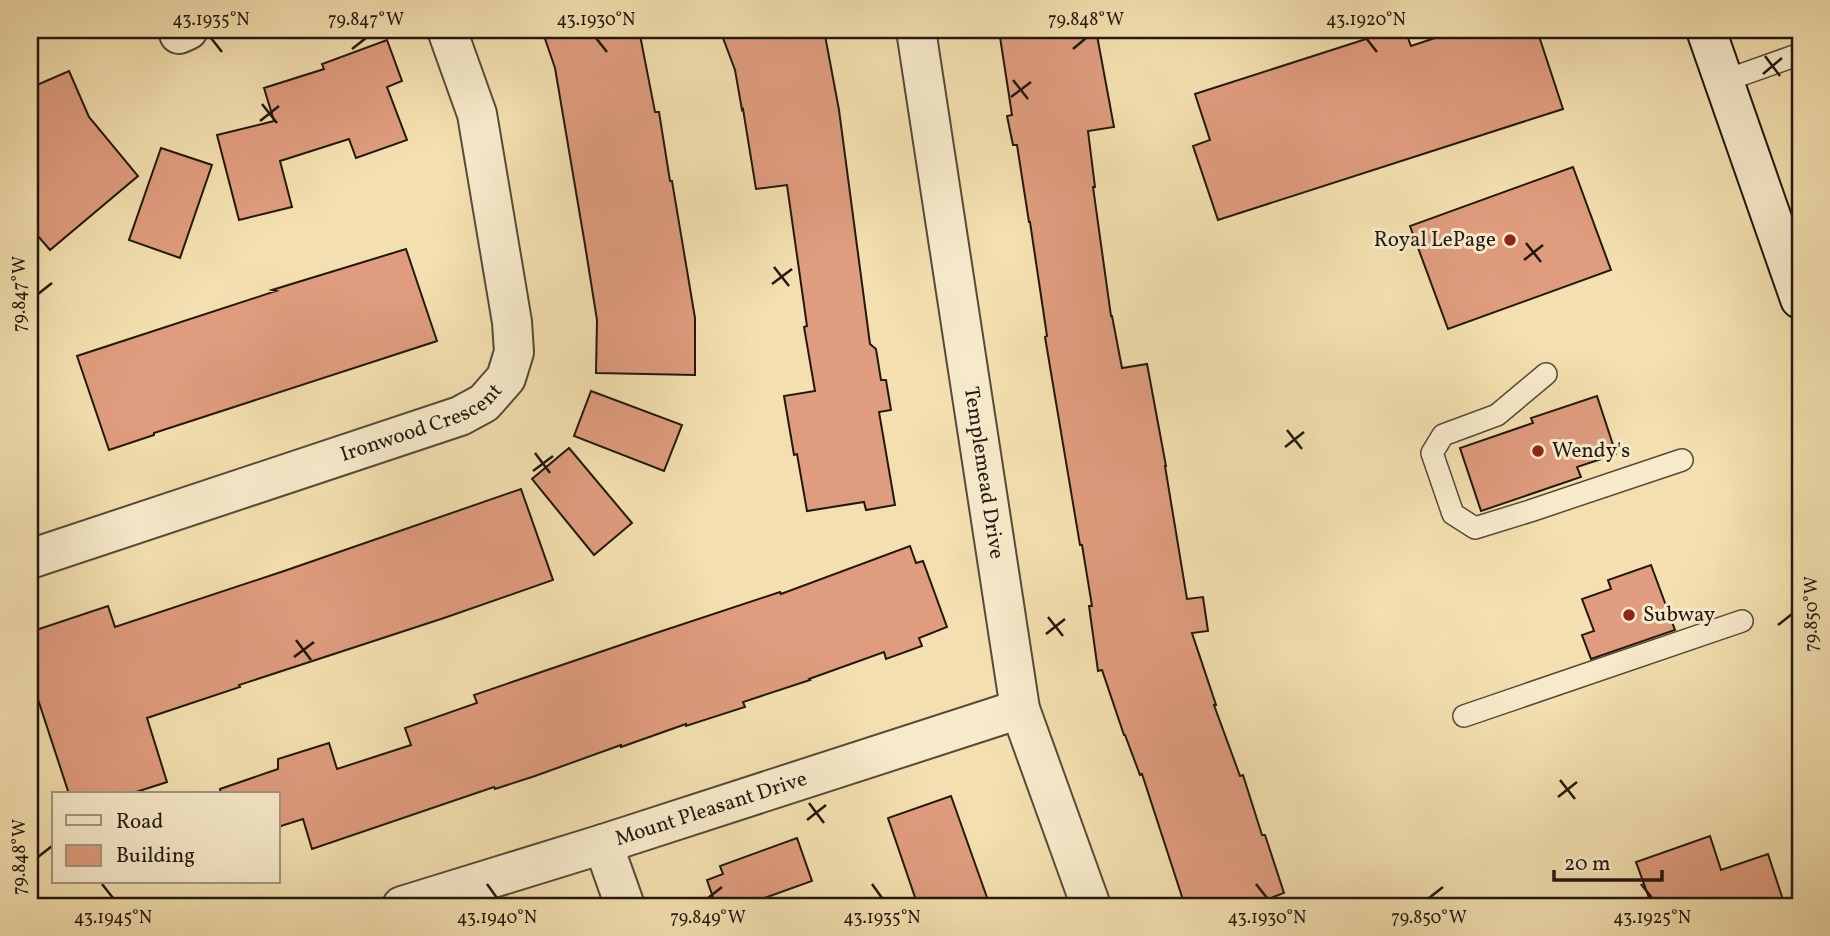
<svg xmlns="http://www.w3.org/2000/svg" width="1830" height="936" font-family="Vollkorn,serif">
<rect width="100%" height="100%" fill="#f3dfaf"/>
<filter id="stains"><feTurbulence type="fractalNoise" baseFrequency=".00286" numOctaves="4"/><feColorMatrix values="0 0 0 0 .2 0 0 0 0 .09 0 0 0 0 .02 0 0 0 .5 -.17"/></filter>
<radialGradient id="worn" r=".72"><stop offset=".6" stop-color="#630" stop-opacity="0"/><stop offset="1" stop-color="#630" stop-opacity=".3"/></radialGradient>
<path fill="#df9c7e" stroke="#211910" stroke-width="2" d="M 542,30 L 639,30 L 655,112 L 659,112 L 670,181 L 672,181 L 695,318 L 695,375 L 596,373 L 597,320 L 585,245 L 555,68 Z
M 720,30 L 824,30 L 839,110 L 870,344 L 876,349 L 881,380 L 886,380 L 891,410 L 879,412 L 895,505 L 866,510 L 864,502 L 807,511 L 797,454 L 794,455 L 784,396 L 815,391 L 804,327 L 807,326 L 787,185 L 756,189 L 743,109 L 742,110 L 735,70 Z
M 1051,30 L 1096,30 L 1114,127 L 1088,131 L 1095,187 L 1093,187 L 1111,316 L 1112,316 L 1122,368 L 1147,364 L 1166,466 L 1165,466 L 1187,599 L 1203,597 L 1208,631 L 1192,633 L 1216,705 L 1214,705 L 1240,776 L 1243,775 L 1262,835 L 1265,835 L 1284,893 L 1273,897 L 1276,906 L 1185,906 L 1142,774 L 1140,775 L 1125,735 L 1124,735 L 1102,670 L 1098,671 L 1089,606 L 1092,606 L 1082,545 L 1080,545 L 1045,337 L 1047,336 L 1030,222 L 1029,222 L 1017,145 L 1013,145 L 1007,116 L 1012,115 L 1000,37 Z
M 1394,30 L 1405,30 L 1411,46 L 1459,30 L 1537,30 L 1563,109 L 1218,220 L 1193,146 L 1210,140 L 1195,94 Z
M 387,40 L 402,81 L 387,87 L 407,140 L 356,158 L 349,139 L 280,161 L 292,207 L 239,220 L 217,135 L 274,121 L 264,88 L 324,69 L 322,64 Z
M 69,71 L 89,117 L 138,176 L 50,250 L 30,227 L 30,88 Z
M 161,148 L 212,165 L 180,258 L 129,240 Z
M 1573,167 L 1611,270 L 1448,329 L 1410,226 Z
M 406,249 L 437,341 L 154,433 L 154,435 L 109,450 L 77,356 L 276,291 L 272,290 Z
M 591,391 L 682,425 L 664,471 L 574,436 Z
M 1597,396 L 1616,454 L 1577,467 L 1581,477 L 1481,511 L 1460,448 L 1533,423 L 1531,418 Z
M 569,448 L 632,523 L 594,555 L 532,479 Z
M 521,489 L 553,580 L 444,618 L 239,685 L 240,687 L 147,718 L 167,782 L 130,794 L 69,794 L 30,675 L 30,632 L 108,606 L 115,627 L 287,570 Z
M 910,546 L 916,563 L 923,561 L 947,627 L 919,638 L 922,646 L 886,659 L 884,652 L 809,679 L 810,680 L 743,702 L 745,707 L 686,726 L 686,724 L 621,747 L 621,745 L 535,776 L 495,789 L 494,787 L 312,849 L 303,819 L 278,827 L 278,794 L 221,794 L 220,789 L 278,769 L 278,759 L 329,743 L 337,769 L 411,745 L 405,728 L 477,703 L 474,695 L 647,636 L 780,592 L 781,594 Z
M 1651,565 L 1675,630 L 1591,659 L 1582,635 L 1594,631 L 1582,599 L 1611,589 L 1608,580 Z
M 951,796 L 990,906 L 918,906 L 888,818 Z
M 1710,836 L 1721,870 L 1768,854 L 1785,906 L 1652,906 L 1636,862 Z
M 797,838 L 812,881 L 759,900 L 761,906 L 716,906 L 707,880 L 723,874 L 720,866 Z"/>
<g fill="none" stroke-linecap="round" stroke-linejoin="round">
<g stroke="#564a38" stroke-width="24">
<path id="service" d="M 1724,81 L 1800,54
M 1546,374 L 1497,415 L 1443,435 L 1432,453 L 1453,514 L 1475,528 L 1530,511 L 1682,460
M 1464,716 L 1742,621"/>
</g>
<g stroke="#564a38" stroke-width="42">
<g id="minor">
<path id="s1" d="M 916,30 L 1020,709 L 1091,906"/>
<path d="M 179,34 L 188,30"/>
<path id="s2" d="M 30,559 L 460,416 L 484,403 L 506,378 L 514,352 L 512,322 L 477,114 L 447,30"/>
<path d="M 603,844 L 625,906"/>
<path id="s3" d="M 402,906 L 603,844 L 1020,709"/>
</g>
</g>
<g stroke="#211910" stroke-width="42">
<path id="secondary" d="M 1706,30 L 1800,299"/>
</g>
<use href="#service" stroke="#f7eacb" stroke-width="21"/>
<use href="#minor" stroke="#f7eacb" stroke-width="38"/>
<use href="#secondary" stroke="#f7eacb" stroke-width="38"/>
</g>
<path fill="none" stroke="#211910" stroke-width="2.5" d="M 211,38 L 222,52M 596,38 L 607,52M 1366,38 L 1377,52M 352,49 L 366,38M 1073,49 L 1086,38M 1765,56 L 1780,76M 1763,74 L 1782,58M 1013,80 L 1028,99M 1011,97 L 1031,82M 262,104 L 277,123M 260,121 L 279,106M 1526,243 L 1541,262M 1524,260 L 1543,245M 774,267 L 789,286M 772,284 L 792,269M 38,294 L 52,283M 1287,430 L 1302,449M 1285,447 L 1304,432M 535,453 L 550,473M 533,471 L 553,456M 1048,617 L 1063,636M 1778,625 L 1792,614M 1046,634 L 1065,619M 296,640 L 311,660M 294,657 L 314,642M 1560,780 L 1575,799M 1558,797 L 1577,782M 809,803 L 824,823M 807,820 L 826,805M 38,857 L 52,846M 102,884 L 113,898M 487,884 L 497,898M 872,884 L 882,898M 1256,884 L 1267,898M 1641,884 L 1652,898M 708,898 L 722,887M 1429,898 L 1443,887"/>
<g fill="#8f2418" stroke="#f7eacb" stroke-width="2.5">
<circle cx="1510" cy="240" r="7"/>
<circle cx="1538" cy="451" r="7"/>
<circle cx="1629" cy="615" r="7"/>
</g>
<g text-anchor="middle" dominant-baseline="central" stroke-width="6" stroke-linejoin="round" paint-order="stroke">
<g font-size="21" fill="#211910" stroke="#f7eacb" text-anchor="start">
<text x="1496" y="240" text-anchor="end">Royal LePage</text>
<text x="1552" y="451">Wendy's</text>
<text x="1643" y="615">Subway</text>
</g>
<g font-size="21" fill="#211910" stroke="#f7eacb">
<text stroke="none"><textPath href="#s2" startOffset="415">Ironwood Crescent</textPath></text>
<text stroke="none"><textPath href="#s1" startOffset="448">Templemead Drive</textPath></text>
<text stroke="none"><textPath href="#s3" startOffset="324">Mount Pleasant Drive</textPath></text>
</g>
</g>
<rect width="1830" height="936" fill="none" stroke="#f3dfaf" stroke-width="77"/>
<rect x="52" y="792" width="228" height="91" fill="#f7eacb" stroke="#a19680" stroke-width="2"/>
<rect x="66" y="815" width="35" height="10" fill="#f7eacb" stroke="#a19680" stroke-width="2"/>
<text x="116" y="828" font-size="21" fill="#211910">Road</text>
<rect x="66" y="845" width="35" height="21" fill="#df9c7e" stroke="#a19680" stroke-width="2"/>
<text x="116" y="862" font-size="21" fill="#211910">Building</text>
<path d="M1554 870v10h108v-10" fill="none" stroke="#211910" stroke-width="3.5"/>
<text x="1564" y="870" font-size="21" fill="#211910" stroke="#f7eacb" stroke-width="5" paint-order="stroke">20 m</text>
<rect x="38" y="38" width="1754" height="860" fill="none" stroke="#211910" stroke-width="2.5"/>
<g font-size="18" text-anchor="middle" fill="#211910">
<text x="211" y="25">43.1935°N</text>
<text x="366" y="25">79.847°W</text>
<text x="596" y="25">43.1930°N</text>
<text x="1086" y="25">79.848°W</text>
<text x="1366" y="25">43.1920°N</text>
<text transform="translate(19 294) rotate(-90)" y="6">79.847°W</text>
<text transform="translate(1811 614) rotate(-90)" y="6">79.850°W</text>
<text transform="translate(19 857) rotate(-90)" y="6">79.848°W</text>
<text x="113" y="923">43.1945°N</text>
<text x="497" y="923">43.1940°N</text>
<text x="708" y="923">79.849°W</text>
<text x="882" y="923">43.1935°N</text>
<text x="1267" y="923">43.1930°N</text>
<text x="1429" y="923">79.850°W</text>
<text x="1652" y="923">43.1925°N</text>
</g>
<rect width="100%" height="100%" filter="url(#stains)"/>
<rect width="100%" height="100%" fill="url(#worn)"/>
</svg>
